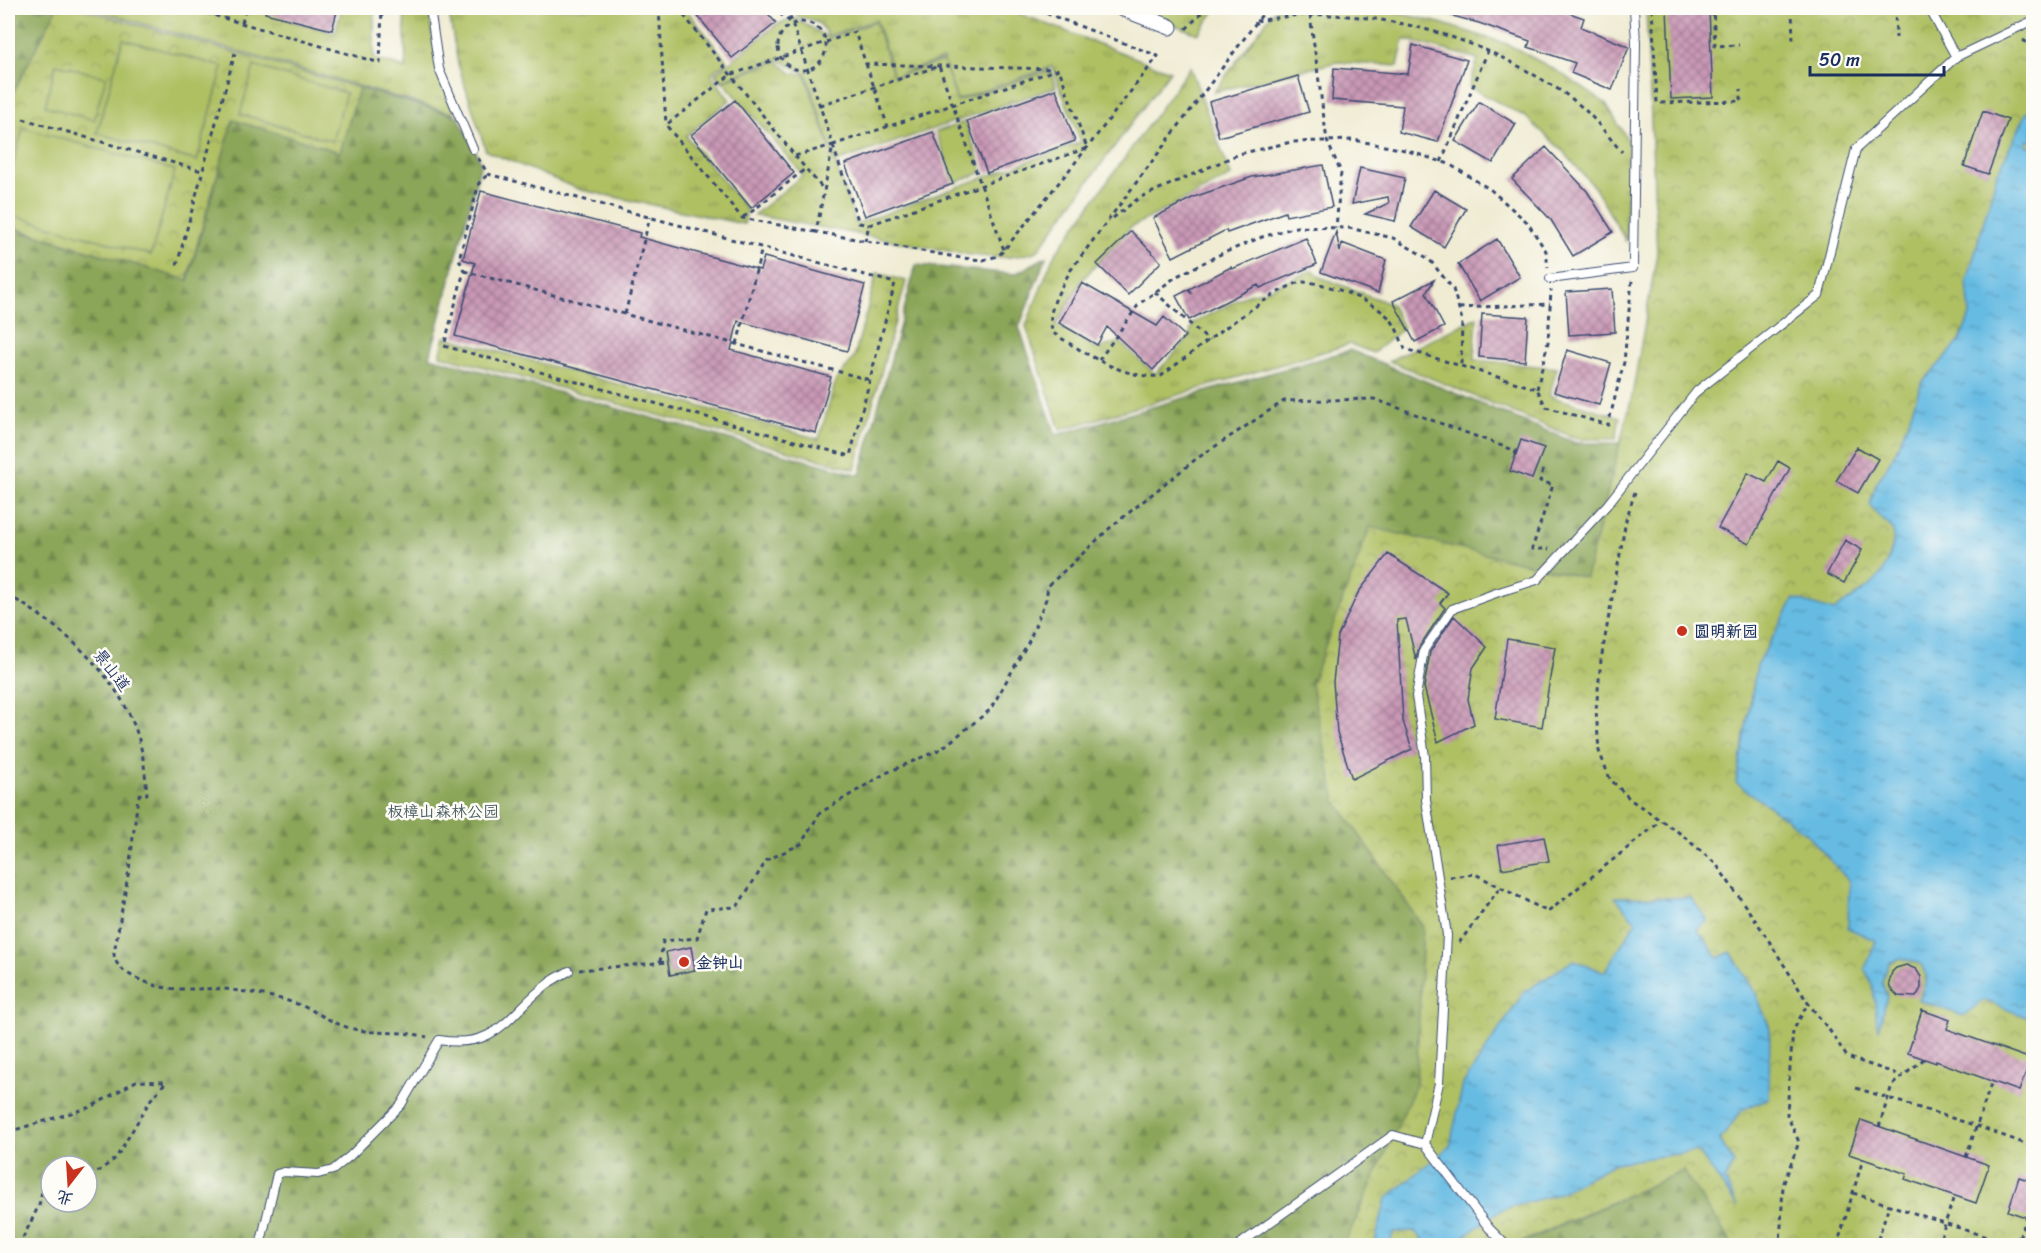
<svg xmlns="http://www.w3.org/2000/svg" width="2041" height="1253" font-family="Sriracha,'LXGW WenKai TC',sans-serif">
<defs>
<pattern id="grass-tufts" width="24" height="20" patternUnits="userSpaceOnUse" patternTransform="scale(1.5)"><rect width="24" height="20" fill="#afc063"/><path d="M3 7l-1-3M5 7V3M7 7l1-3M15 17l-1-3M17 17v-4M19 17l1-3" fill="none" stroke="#8e9c55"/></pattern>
<pattern id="forest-firs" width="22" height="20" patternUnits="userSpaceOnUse" patternTransform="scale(1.5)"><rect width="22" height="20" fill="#8ba659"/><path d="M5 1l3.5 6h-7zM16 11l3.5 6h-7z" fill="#71884d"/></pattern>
<pattern id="park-crowns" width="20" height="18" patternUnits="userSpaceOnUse" patternTransform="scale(1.5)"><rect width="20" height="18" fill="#afc063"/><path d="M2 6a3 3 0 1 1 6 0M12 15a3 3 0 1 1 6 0" fill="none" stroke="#8e9c55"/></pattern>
<pattern id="water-ripples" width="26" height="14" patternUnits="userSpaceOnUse" patternTransform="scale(1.5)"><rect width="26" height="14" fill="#66bbe3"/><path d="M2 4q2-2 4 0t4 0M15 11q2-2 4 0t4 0" fill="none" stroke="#5398bb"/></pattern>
<pattern id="building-cross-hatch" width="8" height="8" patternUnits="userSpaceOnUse" patternTransform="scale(1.5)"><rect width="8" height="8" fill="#c998b5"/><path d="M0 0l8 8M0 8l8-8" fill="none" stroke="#a27c96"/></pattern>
</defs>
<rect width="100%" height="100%" fill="#fdfcf7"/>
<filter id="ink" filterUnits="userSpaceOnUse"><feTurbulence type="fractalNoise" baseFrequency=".0167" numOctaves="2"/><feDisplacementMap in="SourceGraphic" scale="12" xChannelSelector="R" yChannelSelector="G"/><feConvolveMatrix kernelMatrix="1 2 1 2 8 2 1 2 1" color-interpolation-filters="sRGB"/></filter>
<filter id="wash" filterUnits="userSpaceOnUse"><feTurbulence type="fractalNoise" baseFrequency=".008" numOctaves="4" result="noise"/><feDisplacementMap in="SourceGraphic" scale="24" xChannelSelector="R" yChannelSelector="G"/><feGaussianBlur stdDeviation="1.35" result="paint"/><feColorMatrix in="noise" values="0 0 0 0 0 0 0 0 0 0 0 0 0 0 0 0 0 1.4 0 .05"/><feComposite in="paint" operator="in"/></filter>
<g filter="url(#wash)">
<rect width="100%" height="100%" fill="#f0ecd4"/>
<path fill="url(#grass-tufts)" stroke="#657860" stroke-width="1.5" d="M 88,8 L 286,8 L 283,19 L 335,33 L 342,8 L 357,11 L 358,8 L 374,8 L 374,59 L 406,68 L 404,8 L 428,8 L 438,69 L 455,114 Z
M 448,8 L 685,8 L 727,61 L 711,74 L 730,100 L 686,136 L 747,210 L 744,224 L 581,190 L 486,151 L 458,64 Z
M 795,8 L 1005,8 L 1170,71 L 1037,251 C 1010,260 993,258 965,254 L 754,215 L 803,175 L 723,81 L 777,61 L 792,73 L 805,74 L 856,224 L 1081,142 L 1052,67 L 957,100 L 943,59 L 894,76 L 876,20 L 828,36 C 822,22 812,19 798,17 Z
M 1276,8 L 1376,8 L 1440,23 L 1507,44 L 1557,71 L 1605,103 L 1628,140 L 1626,241 L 1595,188 L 1563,151 L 1526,117 L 1469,87 L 1478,59 L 1404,39 L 1398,66 L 1337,62 L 1214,92 Z
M 1190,67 L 1231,176 L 1131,227 L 1082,280 L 1056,325 L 1097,349 L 1120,342 L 1155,374 L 1189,338 L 1192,324 L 1248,294 L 1263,291 L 1313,270 L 1320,277 L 1391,304 L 1403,328 L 1373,353 L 1350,344 L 1060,430 L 1026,326 L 1053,257 Z
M 877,273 L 906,281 L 855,469 L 440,355 L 445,337 L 819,439 L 836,380 L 854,358 Z
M 1477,317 L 1474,360 L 1557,368 L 1549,396 L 1620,417 L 1616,439 L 1578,439 L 1389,361 Z"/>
<path fill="url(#forest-firs)" stroke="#536a5c" stroke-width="1.5" fill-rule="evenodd" d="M 8,8 L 57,8 L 8,102 Z
M 359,88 L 458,116 L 481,163 L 430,357 L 860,475 L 916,265 L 1015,274 L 1046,257 L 1019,327 L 1056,435 L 1350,350 L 1576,443 L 1620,443 L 1586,578 L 1370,528 L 1336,801 L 1423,927 L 1416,1085 L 1344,1245 L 8,1245 L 8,227 L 188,280 L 233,120 L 340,152 ZM 51,1166 L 87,1166 L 87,1202 L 51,1202 Z
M 1683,1171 L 1733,1245 L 1515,1246 Z"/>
<path fill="url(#park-crowns)" stroke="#657860" stroke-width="1.5" d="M 57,8 L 79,8 L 359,88 L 340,152 L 233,120 L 187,280 L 8,226 L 8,103 Z
M 1133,8 L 1217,8 L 1198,34 Z
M 1646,8 L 2033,8 L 2033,1245 L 1733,1245 L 1683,1171 L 1515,1245 L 1344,1245 L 1416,1085 L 1423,927 L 1336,801 L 1311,684 L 1370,527 L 1586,578 L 1632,396 L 1657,254 Z
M 794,18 L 829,38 L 875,22 L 894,77 L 943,61 L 957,101 L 1050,70 L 1056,87 L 836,162 L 806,73 L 777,59 L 720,81 L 715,74 L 778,24 Z"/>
<path fill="#afc063" stroke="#657860" stroke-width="1.5" d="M 123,39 L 223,67 L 197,161 L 97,133 Z
M 56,64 L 106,77 L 94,120 L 45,106 Z
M 254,66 L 346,93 L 332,141 L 240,114 Z
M 965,122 L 983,172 L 955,183 L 936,132 Z
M 23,128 L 175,170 L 151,255 L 8,214 L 8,183 Z"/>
<path fill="url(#water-ripples)" stroke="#4075a0" stroke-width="1.5" d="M 2027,112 L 2034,112 L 2033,142 L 2028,140 L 2026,145 L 2034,148 L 2033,1020 L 1984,1000 L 1963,1016 L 1919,1000 L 1927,978 L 1921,964 L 1901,958 L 1889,963 L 1882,982 L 1887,997 L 1878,1031 L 1873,987 L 1865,969 L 1876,941 L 1848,928 L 1849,881 L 1806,833 L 1736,783 L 1757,665 L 1794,599 L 1834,611 C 1847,601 1864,592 1876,580 C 1886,569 1895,547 1893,532 C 1892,522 1875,519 1870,504 L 1876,484 L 1894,455 L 1909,419 L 1921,384 L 1960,341 L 1970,315 L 1967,281 L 1997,174 Z
M 1615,897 L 1691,898 L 1708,921 L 1697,929 L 1718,958 L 1731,952 L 1756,994 L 1770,1028 L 1769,1098 L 1742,1110 L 1720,1140 L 1734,1163 L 1725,1180 L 1737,1206 L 1698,1151 L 1615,1163 L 1558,1194 L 1503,1209 L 1452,1245 L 1428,1245 L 1414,1231 L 1394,1232 L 1389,1245 L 1374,1246 L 1386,1199 L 1450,1146 L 1463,1084 L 1524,992 L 1574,960 L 1604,972 L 1636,922 Z"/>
<g id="blocks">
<path fill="url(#building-cross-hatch)" d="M 266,8 L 338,8 L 332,30 L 265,13 Z
M 691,8 L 763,8 L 776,23 L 732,58 Z
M 1439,8 L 1555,8 L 1584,18 L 1581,27 L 1629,47 L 1612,90 L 1571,73 L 1575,63 L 1528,47 L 1530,41 L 1479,23 L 1438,12 Z
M 1667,8 L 1700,8 L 1700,10 L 1709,10 L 1713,97 L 1671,99 Z
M 1413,45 L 1467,60 L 1438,142 L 1399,132 L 1403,106 L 1332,100 L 1334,68 L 1408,74 Z
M 1298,76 L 1309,112 L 1219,137 L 1209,102 Z
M 1056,89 L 1075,141 L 987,173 L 967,121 Z
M 735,100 L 794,173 L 751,208 L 691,135 Z
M 1479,102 L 1516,124 L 1493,163 L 1455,141 Z
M 1983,111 L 2008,120 L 1988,174 L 1964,166 Z
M 933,132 L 953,184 L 865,216 L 845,164 Z
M 1546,147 L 1587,191 L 1613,232 L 1573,256 L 1551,220 L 1512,179 Z
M 1323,165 L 1332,207 L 1286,216 L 1285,212 L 1227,233 L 1226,230 L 1173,257 L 1153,218 L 1194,197 L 1252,177 Z
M 1360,168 L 1405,178 L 1395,222 L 1395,221 L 1365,214 L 1389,203 L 1388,197 L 1352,204 Z
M 1434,190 L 1466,209 L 1444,247 L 1411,227 Z
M 481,191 L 640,233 L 639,237 L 760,270 L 764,257 L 865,285 L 847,351 L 738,321 L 731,350 L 831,377 L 816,433 L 455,336 L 475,263 L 463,259 Z
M 1131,231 L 1161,262 L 1128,295 L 1097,264 Z
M 1336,232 L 1340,252 L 1342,243 L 1386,260 L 1378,293 L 1321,272 Z
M 1306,238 L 1317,264 L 1260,288 L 1258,285 L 1189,320 L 1176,296 L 1188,290 L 1192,294 L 1189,289 L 1231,267 L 1232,269 Z
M 1497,239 L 1520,277 L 1480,301 L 1458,264 Z
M 1434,280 L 1426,293 L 1444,327 L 1415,342 L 1393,301 Z
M 1082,283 L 1157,326 L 1164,317 L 1185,336 L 1153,370 L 1107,327 L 1097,345 L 1059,323 Z
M 1612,289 L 1615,332 L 1569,335 L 1566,292 Z
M 1482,314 L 1528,317 L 1525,361 L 1479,357 Z
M 1567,350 L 1611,363 L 1599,405 L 1554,392 Z
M 1521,440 L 1544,448 L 1532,479 L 1510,471 Z
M 1857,447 L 1878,459 L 1858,493 L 1836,481 Z
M 1778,461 L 1790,468 L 1749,544 L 1718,528 L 1748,473 L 1766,482 Z
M 1845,540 L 1862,550 L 1844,583 L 1827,574 Z
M 1388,554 L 1448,593 L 1440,603 L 1445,608 L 1419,647 L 1416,660 L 1406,619 L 1397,620 L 1403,721 L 1412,749 L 1352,779 L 1337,732 L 1333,682 L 1338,636 L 1358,593 Z
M 1454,616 L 1487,647 L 1473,668 L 1468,699 L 1474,724 L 1438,742 L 1424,687 L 1430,652 Z
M 1507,639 L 1555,647 L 1542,727 L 1495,719 Z
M 1544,837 L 1549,861 L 1502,869 L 1498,845 Z
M 691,947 L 695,970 L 670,975 L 666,952 Z
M 1906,965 L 1916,969 L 1921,977 L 1921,988 L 1916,997 L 1898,996 L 1890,988 L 1889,983 L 1892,972 L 1896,968 Z
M 1922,1010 L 1950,1020 L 1947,1029 L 2031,1059 L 2019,1091 L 1936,1061 L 1936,1063 L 1908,1053 Z
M 1861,1120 L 1989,1165 L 1976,1203 L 1905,1179 L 1907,1174 L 1849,1154 Z
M 2019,1177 L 2034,1182 L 2034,1220 L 2008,1211 Z"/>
</g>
</g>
<g filter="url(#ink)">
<use href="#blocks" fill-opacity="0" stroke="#3b4b70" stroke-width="1.5"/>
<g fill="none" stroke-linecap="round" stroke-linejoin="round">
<g stroke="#3b4b70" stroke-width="10">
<path id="lane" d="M 430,8 L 439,69 L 473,149
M 1956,57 L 2034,20
M 1550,279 L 1633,268 L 1636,42 L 1634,8
M 1425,1144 L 1439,1083 L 1447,935 L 1426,800 L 1425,756 L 1416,696 L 1424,650 L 1452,609 L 1496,593 L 1537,580 L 1607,505 L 1697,391 L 1819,295 L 1856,149 L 1956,57 L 1929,8
M 260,1246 L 277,1174 L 284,1172 L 318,1174 L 333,1170 L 350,1156 L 401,1105 L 439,1040 C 500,1050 509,1012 549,983 C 555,978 563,975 569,971
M 1237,1246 L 1393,1135 L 1425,1144 L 1489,1228 L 1507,1246"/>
</g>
<g stroke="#3b4b70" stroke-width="17">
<path id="street" d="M 1121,8 L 1170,27"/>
</g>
<path stroke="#3b4b70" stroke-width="3" stroke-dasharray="4.5 4.5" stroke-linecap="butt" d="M 189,8 L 380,63 L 382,8
M 659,8 L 666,125
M 678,8 L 795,156 L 833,145 L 816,232 L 961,258 L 983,260 L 998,256 L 1004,250 L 1087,148 L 1158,56 L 1032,8
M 772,8 L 792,23
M 787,8 L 833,145 L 1059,69 L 1087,148 L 869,225 L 865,241
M 1267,8 L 1070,271 C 1060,291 1045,310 1053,333 C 1085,353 1122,379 1161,376 C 1186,358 1279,283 1303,282 C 1327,282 1376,302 1391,320 C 1397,328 1401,340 1405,349 L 1537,389 L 1546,407 L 1608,425 L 1624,362 L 1632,280
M 1652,8 L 1657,103 L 1741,101 L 1741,89
M 1724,8 L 1713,8 L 1715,46 L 1739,45
M 1792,8 L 1793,43
M 1895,8 L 1896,38
M 85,10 L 86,8
M 1310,15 L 1327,141 L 1341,172 L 1336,228
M 1256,21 C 1271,19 1286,16 1301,15 C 1380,12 1462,33 1529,72 C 1550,84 1573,97 1589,114 C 1601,126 1611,140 1622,152
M778 46a24 24 0 1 1 48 0a24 24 0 1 1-48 0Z
M 242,23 L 246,8
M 1186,29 L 1206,8
M 2023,40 L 2034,47
M 866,64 L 888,127
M 820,105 L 939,66 L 1004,250
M 23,119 L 202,171
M 833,146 L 859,223 L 869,225
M 795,156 L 824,190
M 478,158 L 488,174 L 895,283 L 850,456 L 444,346 L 464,271 L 459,259 L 479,183 L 488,174
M 1441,162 L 1488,51
M 743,217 L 750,213 L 805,169
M 1113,218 L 1139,198 L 1239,154 L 1291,142 L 1354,140 L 1405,150 L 1449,164 L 1491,190 L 1527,222 L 1546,251 L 1548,268
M 816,232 L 742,218 L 666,125 L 730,75 L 855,32 L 866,64 L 1054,69
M 177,265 L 235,53
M 464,271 L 870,380
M 1155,292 L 1209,341
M 1459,308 L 1550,304
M 625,314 L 650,217
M 737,344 L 762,248
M 1099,360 L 1139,304 L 1177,276 L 1221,254 L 1262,237 L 1296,227 L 1349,228 L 1393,238 L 1429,259 L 1453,289 L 1462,320 L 1461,366
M 1537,389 L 1548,342 L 1551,290
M 1543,470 L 1540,481 L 1553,485 L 1532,549 L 1549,549
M 1635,492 L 1626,520 L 1601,660 L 1596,710 L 1599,751 L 1610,779 L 1631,800 L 1681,834 L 1716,864 L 1762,930 L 1808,1003 L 1833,1035 L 1847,1057 L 1903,1076
M 8,595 C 58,624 112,669 134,725 C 143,747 145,771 147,794 L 141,793 L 138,797 L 129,870 L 114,953 C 114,971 139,980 154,985 C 178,993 207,986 232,990 C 254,993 279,997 300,1005 C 318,1012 334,1025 354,1029 C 378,1035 403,1030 427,1037
M 1450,877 L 1475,874 L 1548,912 L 1661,821
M 1459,943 L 1501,886
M 660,962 L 663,941 L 697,938 L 706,909 L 737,907 L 767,860 L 801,844 L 820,813 L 886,773 L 941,749 L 990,710 L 1029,641 L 1046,599 L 1048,586 L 1111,527 L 1196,459 L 1284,401 L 1374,399 L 1516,451 L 1514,459
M 579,970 L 667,962
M 1856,1088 L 1977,1126 L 2034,1147
M 1879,1127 L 1892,1085 L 1924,1059
M 8,1132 L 91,1107 L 136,1081 L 166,1082 L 151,1099 L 116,1158 L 99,1171 L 87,1174
M 1966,1157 L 1992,1081
M 1853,1193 L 2014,1246
M 19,1246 L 39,1205 L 43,1187 L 51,1185
M 1780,1246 L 1783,1185 L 1799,1142 L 1787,1115 L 1790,1067 L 1793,1031 L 1808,1003
M 1837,1246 L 1863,1159
M 1879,1246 L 1876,1245 L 1889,1205
M 1938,1246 L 1954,1196
M 1995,1246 L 1997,1240
M 2016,1246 L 2027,1217"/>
<use href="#lane" stroke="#fff" stroke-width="8"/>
<use href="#street" stroke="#fff" stroke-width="15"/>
</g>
</g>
<g fill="#c8321e" stroke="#fdfcf7" stroke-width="2">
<circle cx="1682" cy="631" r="6"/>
<circle cx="684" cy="962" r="6"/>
</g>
<g text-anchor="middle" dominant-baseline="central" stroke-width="5" stroke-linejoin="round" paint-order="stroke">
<g font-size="16" font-weight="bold" fill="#1b2f5e" stroke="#fdfcf7" text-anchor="start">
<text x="1694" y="631">圆明新园</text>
<text x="696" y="962">金钟山</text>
</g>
<g font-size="16" fill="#1b2f5e" stroke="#fdfcf7">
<text transform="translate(112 670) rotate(52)">景山道</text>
</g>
<g font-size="16" fill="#475a60" stroke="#fdfcf7">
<text x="443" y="811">板樟山森林公园</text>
</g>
</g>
<rect width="2041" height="1253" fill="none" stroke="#fdfcf7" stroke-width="30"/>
<g transform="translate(69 1184) rotate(197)"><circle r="28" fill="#fdfcf7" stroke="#a3aaba" stroke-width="1.5"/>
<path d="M0-4.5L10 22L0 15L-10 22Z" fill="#c8321e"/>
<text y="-9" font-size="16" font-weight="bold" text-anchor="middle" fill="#1b2f5e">北</text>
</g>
<path d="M1810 66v9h134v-9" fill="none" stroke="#1b2f5e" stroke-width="3"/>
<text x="1819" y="66" font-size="18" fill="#1b2f5e" stroke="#fdfcf7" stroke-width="4.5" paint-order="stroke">50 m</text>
</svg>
